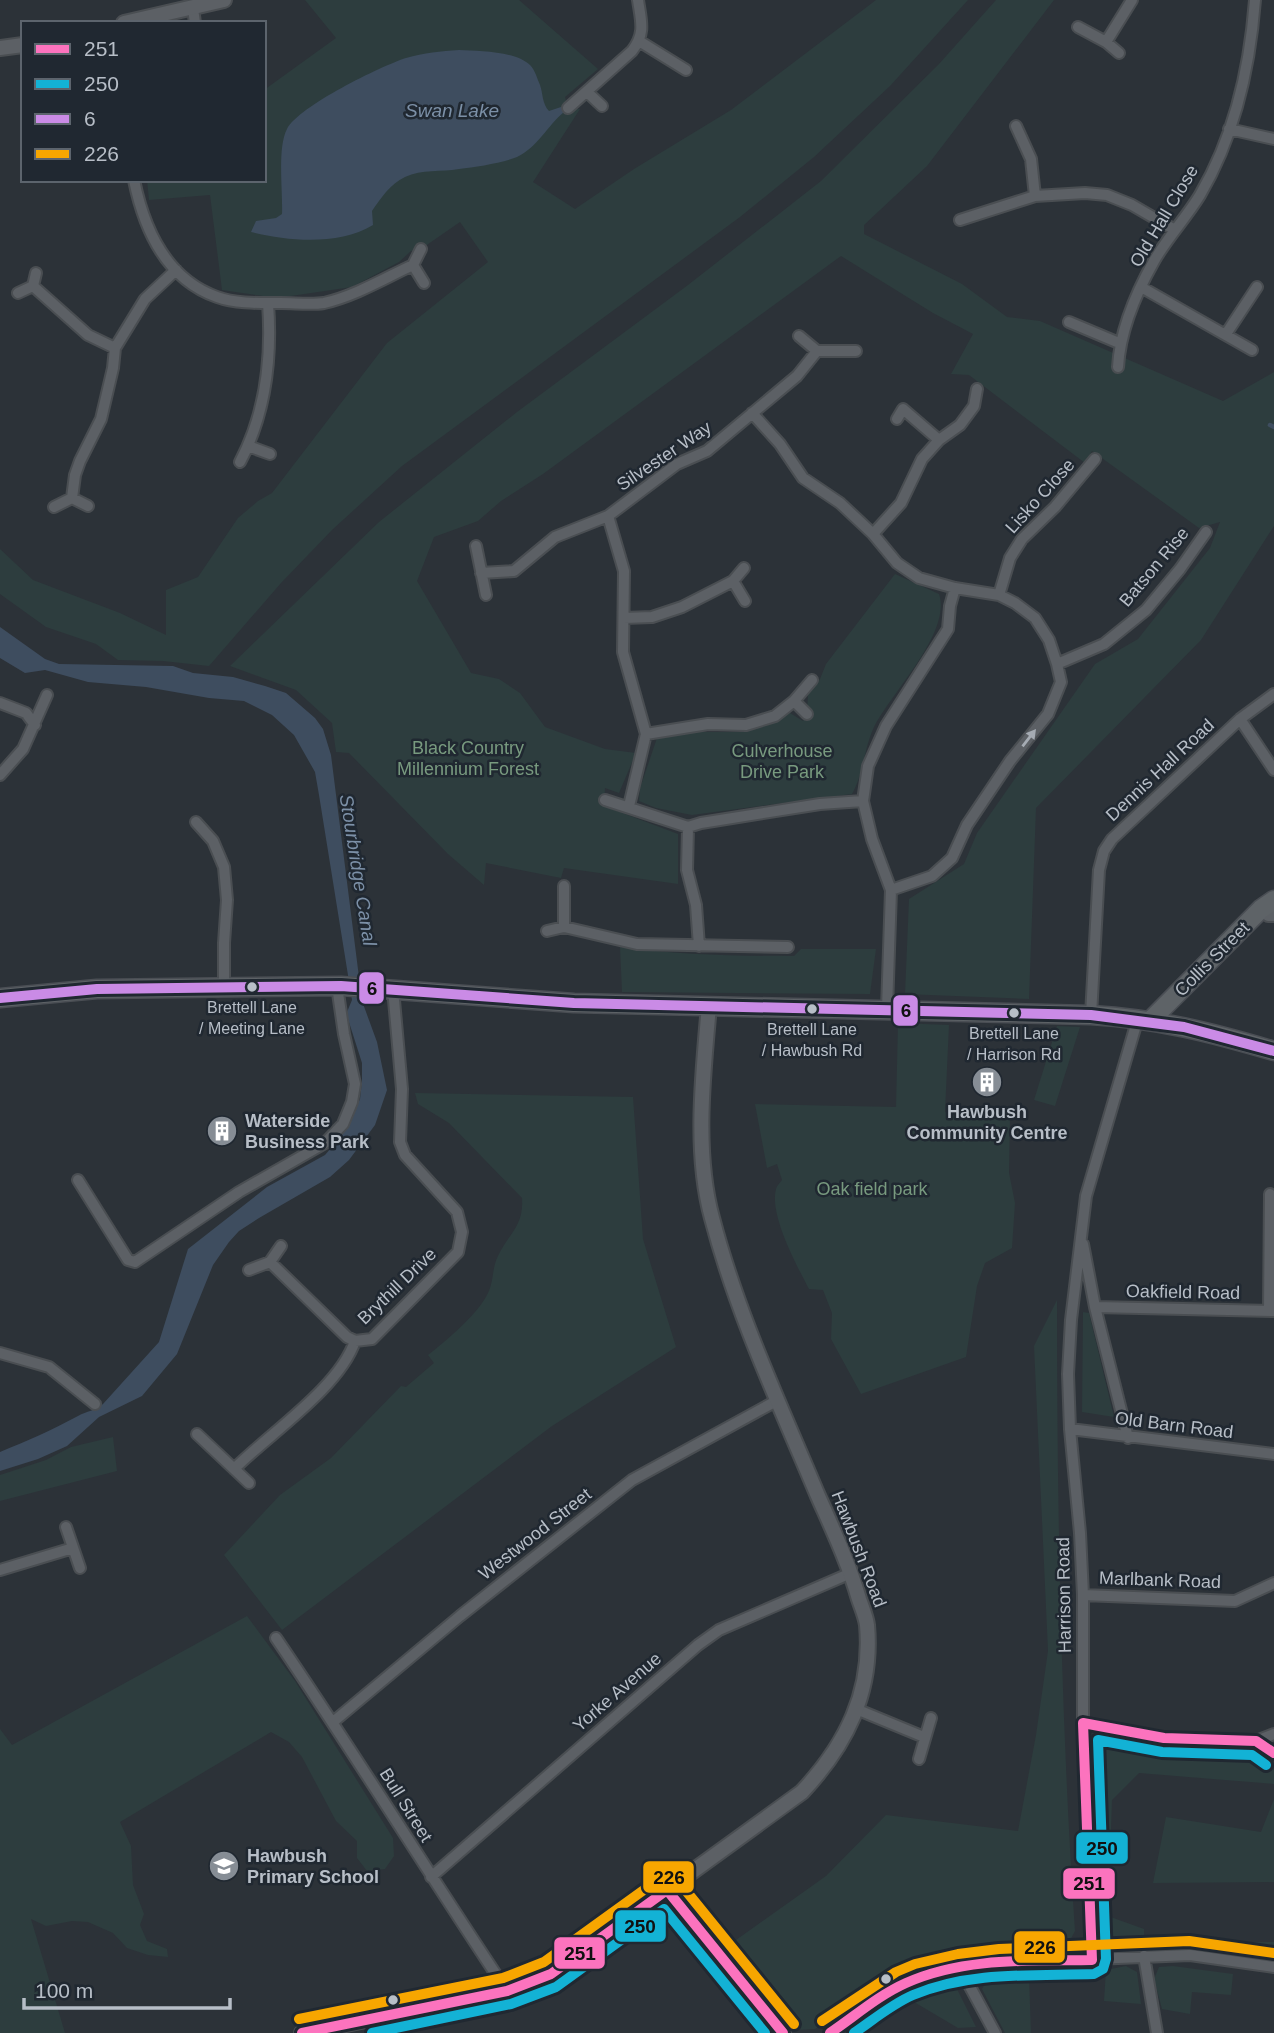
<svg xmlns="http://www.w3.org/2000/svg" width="1274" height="2033" font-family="Helvetica,sans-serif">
<rect width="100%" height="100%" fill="#2c3238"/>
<path fill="#2d3d3e" d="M 305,0 L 519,0 L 598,69 L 565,97 L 568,108 L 580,109 L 533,182 L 575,209 L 634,169 L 731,110 L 876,0 L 968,0 L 890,86 L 814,157 L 740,217 L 402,466 L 332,530 L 281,583 L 209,666 L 163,661 L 118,660 L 96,644 L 46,627 L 0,594 L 0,549 L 33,580 L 120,613 L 166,635 L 166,590 L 198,577 L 238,518 L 258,501 L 272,493 L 387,343 L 488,262 L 460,222 L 421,249 L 411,251 L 399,262 L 352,287 L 277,298 L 222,290 L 210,195 L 149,200 L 147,180 L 264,180 L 264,90 L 336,38 Z
M 996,0 L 1054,0 L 927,166 L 864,225 L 864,234 L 962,284 L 1007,317 L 1040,321 L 1223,401 L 1274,372 L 1274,526 L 1201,640 L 1036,808 L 1029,999 L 905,994 L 909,899 L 964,864 L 977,833 L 1095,664 L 1138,639 L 1210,548 L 1220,522 L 1199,528 L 1092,451 L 1085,463 L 969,375 L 951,374 L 973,334 L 933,313 L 841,256 L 543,474 L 501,501 L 478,521 L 434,537 L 417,581 L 471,673 L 499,679 L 520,693 L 545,727 L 605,749 L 636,753 L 619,793 L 605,788 L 604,806 L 678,834 L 678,884 L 564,868 L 561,878 L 486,863 L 484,885 L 448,854 L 349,753 L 336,752 L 332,723 L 296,690 L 230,666 L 379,522 L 517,412 L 688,285 L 821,181 L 939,64 Z
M 895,574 L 939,594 C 952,632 891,693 874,727 C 864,748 864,773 852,794 L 692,815 L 656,808 L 639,801 L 640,788 L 657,738 L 683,732 L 747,732 L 790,713 L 803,721 L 807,714 L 808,694 L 820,679 L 826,664 Z
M 620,947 C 677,955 736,956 794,956 L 801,949 L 876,949 L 870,994 L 622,992 Z
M 898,1023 L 949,1025 L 945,1112 L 1010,1115 L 1009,1173 L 1015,1203 L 1012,1248 L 985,1263 L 977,1286 L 966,1357 L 861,1394 L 831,1339 L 832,1313 L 823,1290 L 809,1289 C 797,1266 769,1215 776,1189 C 777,1185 780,1183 782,1180 L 777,1164 L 767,1168 L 755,1104 L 896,1107 Z
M 1057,1026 L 1080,1027 L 1055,1106 L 1034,1100 Z
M 415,1093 L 633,1097 L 643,1239 L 676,1347 L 552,1426 L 282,1630 L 224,1555 L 280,1495 L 331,1458 L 401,1386 L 406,1387 L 434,1363 L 428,1355 C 446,1341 479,1313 488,1293 C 494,1281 492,1267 498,1256 C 509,1233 524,1226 522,1198 L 449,1123 L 418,1104 Z
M 1057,1300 C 1057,1510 1061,1721 1075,1931 L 1068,1944 L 962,1954 L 904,1967 L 815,2029 L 796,2030 L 729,1945 L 826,1876 L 886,1815 L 1018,1831 L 1036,1735 L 1048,1651 L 1034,1346 Z
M 1083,1312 L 1089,1313 L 1114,1417 L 1082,1412 Z
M 113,1437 L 117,1471 L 0,1501 L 0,1475 L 46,1460 L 71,1447 Z
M 247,1616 L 295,1681 L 393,1838 L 394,1856 L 385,1869 L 367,1871 L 357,1858 L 357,1841 L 336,1821 L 302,1757 L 289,1742 L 271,1732 L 120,1822 L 131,1846 L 133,1885 L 144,1914 L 140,1925 L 147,1941 L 167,1949 L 168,1957 L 148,1955 L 127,1948 L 113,1933 L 88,1922 L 72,1921 L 46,1926 L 31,1919 L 65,2033 L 0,2033 L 0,1729 L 12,1745 Z
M 1125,1747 L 1258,1757 L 1274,1770 L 1274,1784 L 1139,1773 L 1112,1800 L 1108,1916 L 1144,1929 L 1144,1942 C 1126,1946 1115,1948 1100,1935 L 1093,1768 L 1100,1751 Z
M 1274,1799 L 1274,1882 L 1153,1883 L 1166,1817 L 1261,1832 Z
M 1177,1942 L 1274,1942 L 1274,1954 Z
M 1126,1966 L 1137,1972 L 1141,2004 L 1104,2001 L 1106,1970 Z
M 1173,1966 L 1233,1974 L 1231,1995 L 1192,1992 L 1190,2014 L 1162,2009 L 1154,1979 L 1159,1967 Z
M 1029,1976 L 1031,2033 L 1005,2033 L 982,1989 L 987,1980 Z
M 940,1985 L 957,1989 L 976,2027 L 958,2028 L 909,1999 Z"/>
<path fill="#3e4d5f" d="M 459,50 C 478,51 516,51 530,65 C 535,70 537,78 540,85 C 543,93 542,104 549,111 L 561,107 L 564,112 C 547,126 538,147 517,157 C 502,163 476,167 459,169 C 441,172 422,169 405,177 C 390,184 381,198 372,211 L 373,225 C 338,246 288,241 251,232 L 256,221 L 276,218 L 282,214 C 283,191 277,148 287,129 C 299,106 381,66 406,58 C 424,53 441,51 459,50 Z
M 0,627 L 45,659 L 59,664 L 173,666 L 193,673 L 233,677 L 265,686 L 286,693 L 315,718 L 323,729 L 331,755 L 362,1001 L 377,1042 L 387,1090 L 375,1125 L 349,1160 L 330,1177 L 259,1218 L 239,1231 L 229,1242 L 213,1265 L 177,1354 L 142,1396 L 99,1417 L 67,1446 L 38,1459 L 0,1471 L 0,1452 C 27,1441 52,1430 78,1416 C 87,1411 95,1411 103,1404 L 159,1342 L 188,1249 L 267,1187 L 325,1155 L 338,1140 L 352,1117 L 360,1099 L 362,1081 L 362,1063 L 348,1019 L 347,1012 L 352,1000 L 319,795 L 315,772 L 294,735 L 272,715 L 244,701 L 209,698 L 146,687 L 88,682 L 45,670 L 25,673 L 0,658 Z"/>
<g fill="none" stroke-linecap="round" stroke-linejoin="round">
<path stroke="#3e4d5f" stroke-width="4.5" d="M 1270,425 L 1274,427"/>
<g stroke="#4a4e52" stroke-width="14">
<path id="minor" d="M 193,8 L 195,23
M 1078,27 L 1106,42 L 1119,53
M 639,41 L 686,70
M 1106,42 L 1132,0
M 587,92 L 602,106
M 568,108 L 632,51 C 646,33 641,21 638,0
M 1016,126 L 1031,159 L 1035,196
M 1229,129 L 1274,139
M 134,180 C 144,229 166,279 217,297 C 236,304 261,303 281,303 C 295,303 311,305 324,303 C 355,296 385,278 413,265 L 421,249
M 960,220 L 1035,196 L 1085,193 L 1107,195 L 1132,205 L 1175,230
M 413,265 L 424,283
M 33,286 L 88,335 L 115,348
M 1141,287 L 1252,350
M 18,293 L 33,286 L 36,273
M 1069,322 L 1119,343
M 1226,334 L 1257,287
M 799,336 L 817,351
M 1118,367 C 1120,331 1136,293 1154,261 C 1167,238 1186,218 1200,195 C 1234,137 1250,66 1255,0
M 752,413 L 780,444 L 803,478 L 840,503 L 873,534 L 897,563 L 919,578 L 955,588 L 999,595 L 1015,603 L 1035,618 L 1049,640 L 1057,664 L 1061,682 L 1048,714 L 1010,761 L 967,825 L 952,858 L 932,876 L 891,890
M 897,419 L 903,409 L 939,440
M 248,446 L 270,454
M 240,462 C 266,413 272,357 268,303
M 72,498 L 75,475 L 80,461 L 101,419 L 113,368 L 115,348 L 145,299 L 176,270
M 54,507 L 72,498 L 88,506
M 608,516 L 624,571 L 623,652 L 646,734 L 629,806
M 873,534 L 901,503 L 922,459 L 939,440 L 960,425 L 974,406 L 977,389
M 476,546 L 486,595
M 481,573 L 514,571 L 555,537 L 608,516 L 677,464 L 707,451 L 797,376 L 817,351 L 856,351
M 733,581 L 745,601
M 999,595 L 1010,558 L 1022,539 L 1055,507 L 1095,459
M 624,618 L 652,617 L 682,607 L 733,581 L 744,568
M 1057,664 L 1104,644 L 1146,610 L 1180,569 L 1206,532
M 794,701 L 807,714
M 0,703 L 26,713 L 35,725
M 1240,719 L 1274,770
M 646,734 L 708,724 L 746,725 L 775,716 L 794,701 L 812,680
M 0,775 L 23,749 L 47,695
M 605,800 L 688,827 L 701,823 L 820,804 L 863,801
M 196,822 L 213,841 L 224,867 L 227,900 L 224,943 L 224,989
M 688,827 L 687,870 L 696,905 L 699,946
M 564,886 L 564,927
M 1261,909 L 1268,916 L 1274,916
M 547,931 L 564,927 L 637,944 L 788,947
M 887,1009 L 891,890 L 872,839 L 863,801 L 868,766 L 886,726 L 948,629 L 950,606 L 955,588
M 1091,1015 L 1099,870 L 1104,851 L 1112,839 L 1240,719 L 1274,694
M 78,1180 L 128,1260 L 135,1262 L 239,1192 L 325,1143 L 343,1124 L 352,1102 L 355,1084 L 344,1034 L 337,986
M 1083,1244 L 1095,1307 L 1128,1438
M 270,1262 L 347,1337 L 355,1341 L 372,1339 L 458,1252 L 462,1232 L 457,1212 L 405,1155 L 400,1142 L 402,1089 L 393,989
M 249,1270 L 270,1262 L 281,1246
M 1095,1307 L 1274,1311
M 1269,1311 L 1270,1194
M 0,1353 L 49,1367 L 95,1404
M 1070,1429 L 1274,1454
M 197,1434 L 249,1483
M 234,1469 C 270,1433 339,1388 355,1341
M 66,1527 L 80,1568
M 0,1570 L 73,1548
M 1083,1595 L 1235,1601 L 1274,1583
M 276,1638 C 355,1754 429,1874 507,1991
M 856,1709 L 924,1737
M 333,1722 L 460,1616 L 632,1480 L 778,1400
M 1083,1723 L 1164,1738 L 1256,1741 L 1274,1734
M 1256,1741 L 1274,1753
M 919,1759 L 931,1718
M 431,1877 L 698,1645 L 719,1630 L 851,1573
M 1144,1956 L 1157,2033
M 1092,1960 L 1083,1723 L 1083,1595 L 1080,1533 L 1070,1429 L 1068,1374 L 1071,1320 L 1086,1196 L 1138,1018
M 960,1968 L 995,2033
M 830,2033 L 903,1984 L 918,1978 L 960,1968 L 1000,1963 L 1190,1955 L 1274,1967"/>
</g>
<g stroke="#4a4e52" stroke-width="18">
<path id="tertiary" d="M 124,23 L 224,0
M 0,48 L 23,45
M 667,1890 L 783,2033
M 302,2033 L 507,1991 L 551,1974 L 802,1792 C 846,1745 873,1692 867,1625 C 866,1617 862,1608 859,1599 C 849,1564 833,1530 818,1496 C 780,1405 737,1314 712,1218 C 694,1152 703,1074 709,1006"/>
</g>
<g stroke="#4a4e54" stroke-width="21">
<path id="primary" d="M 0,998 L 97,989 L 341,986 L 574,1003 L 1091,1015 C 1158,1019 1210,1032 1274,1051
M 1151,1020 L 1261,909 L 1274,900"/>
</g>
<use href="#minor" stroke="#5c6065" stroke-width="10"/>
<use href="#tertiary" stroke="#5c6065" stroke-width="14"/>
<use href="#primary" stroke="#5e6367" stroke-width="18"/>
<g stroke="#202831" stroke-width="16">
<path id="bus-1" d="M 302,2033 L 507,1991 L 551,1974 L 667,1890 L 783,2033
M 830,2033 C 855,2016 879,1995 906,1983 C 964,1957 1030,1961 1092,1960 L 1083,1723 L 1164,1738 L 1256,1741 L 1274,1753"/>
</g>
<g stroke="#202831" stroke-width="16">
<path id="bus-2" d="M 372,2033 L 511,2004 L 556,1987 L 664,1909 L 765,2033
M 854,2033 C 873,2020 892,2004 913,1995 C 970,1971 1033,1976 1094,1974 L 1103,1969 L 1106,1959 L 1098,1740 L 1162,1752 L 1252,1755 L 1266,1765"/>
</g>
<g stroke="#202831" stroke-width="16">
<path id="bus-3" d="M 0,998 L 97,989 L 341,986 L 574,1003 L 1091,1015 L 1184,1027 L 1274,1051"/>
</g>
<g stroke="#202831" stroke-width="16">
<path id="bus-4" d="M 299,2019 L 503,1978 L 544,1962 L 659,1879 L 667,1876 L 678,1881 L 794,2024
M 822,2021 L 896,1972 L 915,1964 L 958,1954 L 999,1949 L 1189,1941 L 1274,1953"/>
</g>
<use href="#bus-1" stroke="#fc73be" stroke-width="10"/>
<use href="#bus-2" stroke="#13b2d5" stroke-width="10"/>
<use href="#bus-3" stroke="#ca8be6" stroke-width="10"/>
<use href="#bus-4" stroke="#f7a600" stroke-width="10"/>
</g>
<defs><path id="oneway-solid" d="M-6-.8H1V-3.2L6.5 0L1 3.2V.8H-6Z" transform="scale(1.75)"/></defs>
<use fill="#a5abb3" href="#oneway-solid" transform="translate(1029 738) rotate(-52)"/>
<defs>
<g id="building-disc" transform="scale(1.575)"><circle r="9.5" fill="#868d95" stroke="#202831"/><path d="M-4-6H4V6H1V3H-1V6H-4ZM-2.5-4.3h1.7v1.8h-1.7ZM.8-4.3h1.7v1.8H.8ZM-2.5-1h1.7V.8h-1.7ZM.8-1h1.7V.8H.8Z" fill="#fff"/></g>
<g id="school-disc" transform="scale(1.575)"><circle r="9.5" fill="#868d95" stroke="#202831"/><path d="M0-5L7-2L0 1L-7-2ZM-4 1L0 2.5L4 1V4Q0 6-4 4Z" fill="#fff"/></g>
</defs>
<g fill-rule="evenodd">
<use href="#building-disc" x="987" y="1082"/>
<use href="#building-disc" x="222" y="1131"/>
<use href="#school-disc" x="224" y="1866"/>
</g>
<g fill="#b7bec7" stroke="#202831" stroke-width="2.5">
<circle cx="252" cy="987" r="6"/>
<circle cx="812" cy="1009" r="6"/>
<circle cx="1014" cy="1013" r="6"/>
<circle cx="886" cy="1979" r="6"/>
<circle cx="393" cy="2000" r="6"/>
</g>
<g text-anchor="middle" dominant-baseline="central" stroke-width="5" stroke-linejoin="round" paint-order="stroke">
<g font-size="16" fill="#b7bec7" stroke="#202831">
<text x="252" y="1007">Brettell Lane<tspan x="252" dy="21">/ Meeting Lane</tspan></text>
<text x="812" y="1029">Brettell Lane<tspan x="812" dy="21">/ Hawbush Rd</tspan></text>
<text x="1014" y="1033">Brettell Lane<tspan x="1014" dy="21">/ Harrison Rd</tspan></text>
</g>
<g font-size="18" fill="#b7bec7" stroke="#202831">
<text transform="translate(1164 216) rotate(-59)">Old Hall Close</text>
<text transform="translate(664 456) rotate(-34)">Silvester Way</text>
<text transform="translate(1040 496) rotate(-48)">Lisko Close</text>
<text transform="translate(1154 567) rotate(-50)">Batson Rise</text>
<text transform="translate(1160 770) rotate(-43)">Dennis Hall Road</text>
<text transform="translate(1212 959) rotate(-45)">Collis Street</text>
<text transform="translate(397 1286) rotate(-44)">Brythill Drive</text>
<text transform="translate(1183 1292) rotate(1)">Oakfield Road</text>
<text transform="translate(1174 1425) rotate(7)">Old Barn Road</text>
<text transform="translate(535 1534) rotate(-38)">Westwood Street</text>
<text transform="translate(859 1549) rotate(69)">Hawbush Road</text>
<text transform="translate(1160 1580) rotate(2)">Marlbank Road</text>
<text transform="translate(1064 1595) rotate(-91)">Harrison Road</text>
<text transform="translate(617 1692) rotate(-41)">Yorke Avenue</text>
<text transform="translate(406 1805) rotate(58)">Bull Street</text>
</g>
<g font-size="18" fill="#789a7f" stroke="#202831">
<text x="468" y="748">Black Country<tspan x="468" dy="21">Millennium Forest</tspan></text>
<text x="782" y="751">Culverhouse<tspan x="782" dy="21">Drive Park</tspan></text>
<text x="872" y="1189">Oak field park</text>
</g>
<g font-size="18" font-weight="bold" fill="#b7bec7" stroke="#202831" text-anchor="start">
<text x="987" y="1112" text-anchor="middle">Hawbush<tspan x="987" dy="21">Community Centre</tspan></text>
<text x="245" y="1121">Waterside<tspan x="245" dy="21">Business Park</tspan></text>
<text x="247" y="1856">Hawbush<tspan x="247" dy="21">Primary School</tspan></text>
</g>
<g font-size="19" font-style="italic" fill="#7c90a7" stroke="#202831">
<text x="452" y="110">Swan Lake</text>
<text transform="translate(358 870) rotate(81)">Stourbridge Canal</text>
</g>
</g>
<g stroke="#202831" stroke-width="2.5">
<rect x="358" y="971" width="27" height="34" rx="7" fill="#ca8be6"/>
<rect x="892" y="994" width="27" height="33" rx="7" fill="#ca8be6"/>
<rect x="1075" y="1831" width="54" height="34" rx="7" fill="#13b2d5"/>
<rect x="642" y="1860" width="53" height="34" rx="7" fill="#f7a600"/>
<rect x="1062" y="1867" width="54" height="33" rx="7" fill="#fc73be"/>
<rect x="614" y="1909" width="53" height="34" rx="7" fill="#13b2d5"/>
<rect x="1013" y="1930" width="53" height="34" rx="7" fill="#f7a600"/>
<rect x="553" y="1936" width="53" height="34" rx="7" fill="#fc73be"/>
</g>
<g font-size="19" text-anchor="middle" font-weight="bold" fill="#111">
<text x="372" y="995">6</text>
<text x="906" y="1017">6</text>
<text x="1102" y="1855">250</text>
<text x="669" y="1884">226</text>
<text x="1089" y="1890">251</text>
<text x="640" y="1933">250</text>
<text x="1040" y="1954">226</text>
<text x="580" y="1960">251</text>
</g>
<rect x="21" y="21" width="245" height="161" fill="#202831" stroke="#5c646d" stroke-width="2"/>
<rect x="35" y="44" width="35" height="10" fill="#fc73be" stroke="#5c646d" stroke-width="2"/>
<text x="84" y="56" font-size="21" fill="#b7bec7">251</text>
<rect x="35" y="79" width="35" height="10" fill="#13b2d5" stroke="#5c646d" stroke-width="2"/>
<text x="84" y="91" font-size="21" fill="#b7bec7">250</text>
<rect x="35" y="114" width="35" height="10" fill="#ca8be6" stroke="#5c646d" stroke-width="2"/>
<text x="84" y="126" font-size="21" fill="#b7bec7">6</text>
<rect x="35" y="149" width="35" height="10" fill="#f7a600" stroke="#5c646d" stroke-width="2"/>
<text x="84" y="161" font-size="21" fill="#b7bec7">226</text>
<path d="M24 1998v10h206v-10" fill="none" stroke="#b7bec7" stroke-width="3.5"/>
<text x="35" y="1998" font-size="21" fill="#b7bec7" stroke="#202831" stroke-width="5" paint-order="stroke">100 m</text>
</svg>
